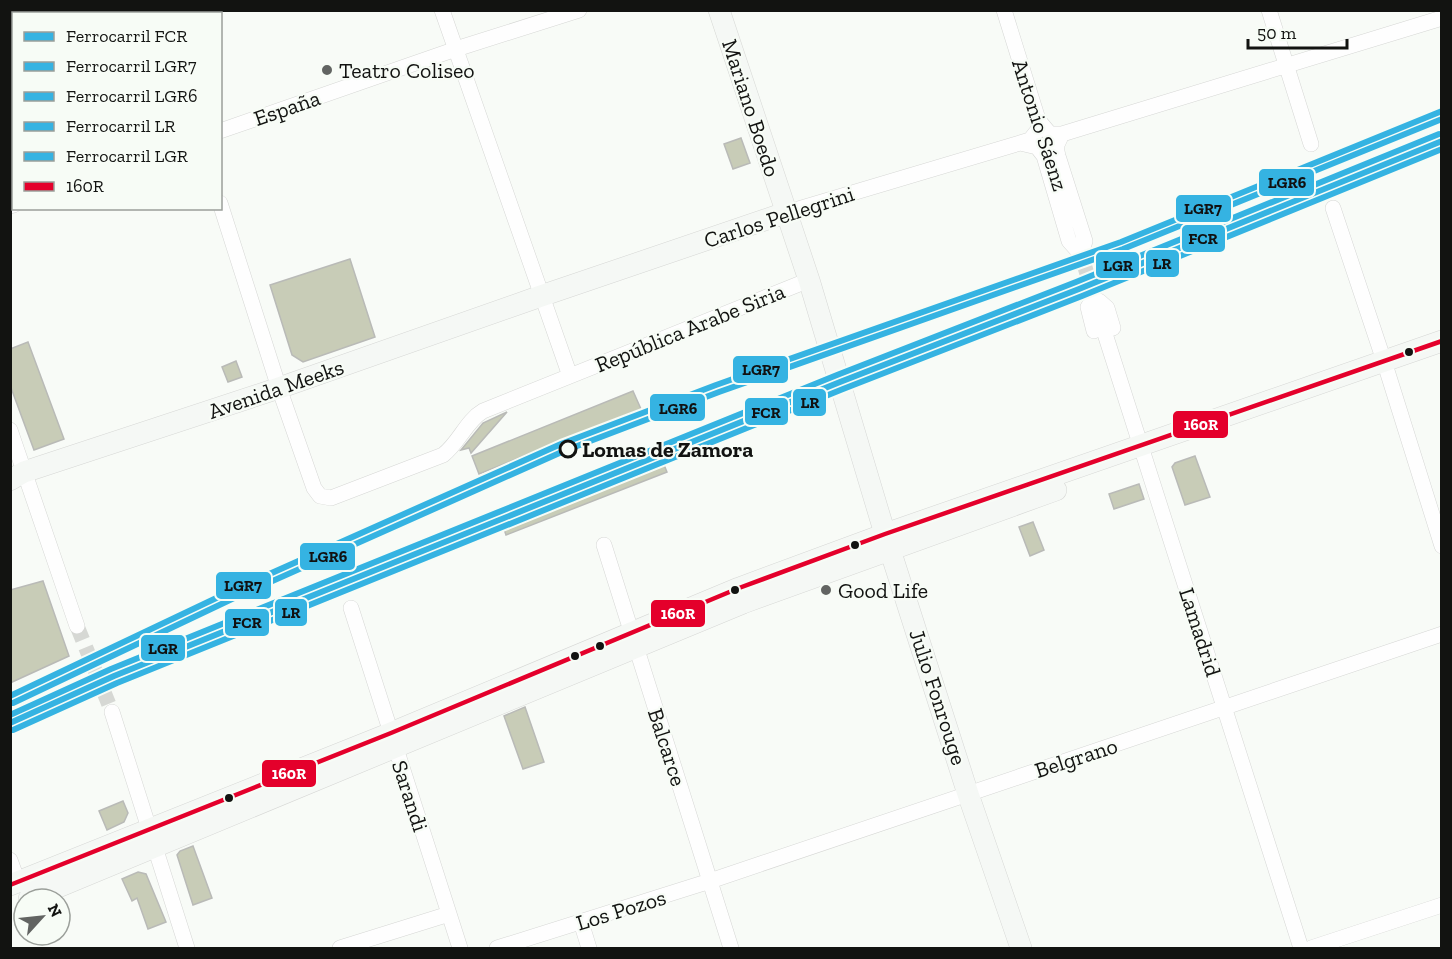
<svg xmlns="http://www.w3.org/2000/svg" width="1452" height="959" font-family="'Zilla Slab',serif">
<rect width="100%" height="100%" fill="#f8fbf7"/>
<path fill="#c8ccb7" stroke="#b9bab7" stroke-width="1.5" d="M 741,138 L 750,163 L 733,169 L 724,144 Z
M 350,259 L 375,337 L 303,362 L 292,355 L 270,285 Z
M 28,342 L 64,439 L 34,450 L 10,385 L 10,349 Z
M 236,361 L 242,377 L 228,382 L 222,367 Z
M 633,391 L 641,409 L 479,474 L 472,456 Z
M 507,412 L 471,453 L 469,448 L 461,450 L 483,423 Z
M 1195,456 L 1210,497 L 1185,505 L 1172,467 L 1175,463 Z
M 662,460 L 667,472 L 506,535 L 502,523 Z
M 1139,484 L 1144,499 L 1114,509 L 1109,494 Z
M 1033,522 L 1044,550 L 1030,556 L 1019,527 Z
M 43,581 L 69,656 L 10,683 L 10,590 Z
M 525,707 L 544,762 L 523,769 L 504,716 Z
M 123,801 L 128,813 L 124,822 L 107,830 L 99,811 Z
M 193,846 L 212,898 L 193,905 L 177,855 L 180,851 Z
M 138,872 L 146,874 L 166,922 L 148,929 L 137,898 L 132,901 L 122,879 Z"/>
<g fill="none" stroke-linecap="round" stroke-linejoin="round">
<path stroke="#d6d8d4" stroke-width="15" stroke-dasharray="15 8" stroke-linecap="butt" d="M 1077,240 L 1099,315
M 77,626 L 112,712"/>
<g stroke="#d6d7d5" stroke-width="16">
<path id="street" d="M 159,10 L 160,14
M 442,10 L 570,376
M 1004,10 L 1041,129
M 1269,10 L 1311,144
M 1039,121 L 1050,134 L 1062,134 L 1442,18
M 220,131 L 456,49 L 579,10
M 1020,143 L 1037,147 L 1044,156 L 1069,241 L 1077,250 L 1083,248 L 1085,241 L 1058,156 L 1056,147 L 1062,134
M 220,203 L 279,388 L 314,488 L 320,496 L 331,498 L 443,455 C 459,443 466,421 483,411 L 809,280
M 10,206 L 14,205
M 1333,208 L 1384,361 L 1442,546
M 785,213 L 1030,140 L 1038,130 L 1039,121
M 1099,315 L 1301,948
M 1094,331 L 1088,307 L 1091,303 L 1099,301 L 1107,308 L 1113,328
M 10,430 L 77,626
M 604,545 L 731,948
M 351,608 L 460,948
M 112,712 L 187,948
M 10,860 L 18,882
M 581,922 L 589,948
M 340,948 L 449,914
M 497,948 L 710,881 L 1442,634
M 1311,948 L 1442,905"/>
</g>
<g stroke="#d6d7d5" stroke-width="22">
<path id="secondary" d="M 719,10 L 809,280 L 885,534 L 968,794 L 1021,948
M 10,480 L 24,472 L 279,388 L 541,296 L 785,213
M 10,885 L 391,733 L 739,588 L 885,534 L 1442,341
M 29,899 L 743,603 L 1056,490"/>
</g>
<use href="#street" stroke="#fefefe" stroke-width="15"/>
<use href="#secondary" stroke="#f5f8f5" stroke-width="21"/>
<g stroke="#f7fcf6" stroke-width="9">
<path id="bus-1" d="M 10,885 L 391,733 L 739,588 L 885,534 L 1442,341"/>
</g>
<use href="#bus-1" stroke="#e4002b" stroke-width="4.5"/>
<g stroke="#f7fcf6" stroke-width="10">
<path id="rail-1" d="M 10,723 L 114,676 L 840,382 L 1079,289 L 1442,141"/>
</g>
<g stroke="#f7fcf6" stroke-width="10">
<path id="rail-2" d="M 10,696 L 229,592 L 561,444 L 716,385 L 1121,242 L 1442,111"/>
</g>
<g stroke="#f7fcf6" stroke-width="10">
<path id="rail-3" d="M 13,703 L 232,599 L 564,451 L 719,392 L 1123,249 L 1442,119"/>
</g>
<g stroke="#f7fcf6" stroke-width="10">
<path id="rail-4" d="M 13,730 L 117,683 L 843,389 L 1082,296 L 1442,149"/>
</g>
<g stroke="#f7fcf6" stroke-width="10">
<path id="rail-5" d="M 10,715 L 111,669 L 837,375 L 1076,282 L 1439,134"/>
</g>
<use href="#rail-1" stroke="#35b3e2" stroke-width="6"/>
<use href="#rail-2" stroke="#35b3e2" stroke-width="6"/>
<use href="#rail-3" stroke="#35b3e2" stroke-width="6"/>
<use href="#rail-4" stroke="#35b3e2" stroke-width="6"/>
<use href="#rail-5" stroke="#35b3e2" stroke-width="6"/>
</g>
<g fill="#626462" stroke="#f7fcf6" stroke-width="2">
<circle cx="327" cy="70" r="6"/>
<circle cx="826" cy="590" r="6"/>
</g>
<g fill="#121311" stroke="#f7fcf6" stroke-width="2">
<circle cx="1409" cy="352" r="5"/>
<circle cx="855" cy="545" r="5"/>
<circle cx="735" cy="590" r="5"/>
<circle cx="600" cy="646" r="5"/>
<circle cx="575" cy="656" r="5"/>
<circle cx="229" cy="798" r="5"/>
</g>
<circle fill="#f7fcf6" stroke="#121311" stroke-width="3" cx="568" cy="449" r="8"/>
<g text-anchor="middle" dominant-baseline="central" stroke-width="4.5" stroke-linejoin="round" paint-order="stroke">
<g font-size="22" fill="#121311" stroke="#f7fcf6" text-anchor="start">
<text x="339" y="70">Teatro Coliseo</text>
<text x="838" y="590">Good Life</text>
</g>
<g font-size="22" fill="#121311" stroke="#f7fcf6">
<text transform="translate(287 108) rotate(-19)">España</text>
<text transform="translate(751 108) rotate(72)">Mariano Boedo</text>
<text transform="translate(1040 125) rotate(72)">Antonio Sáenz</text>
<text transform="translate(779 217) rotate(-18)">Carlos Pellegrini</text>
<text transform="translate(690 328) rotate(-22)">República Arabe Siria</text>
<text transform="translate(276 389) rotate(-19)">Avenida Meeks</text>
<text transform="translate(1200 632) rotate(72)">Lamadrid</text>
<text transform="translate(938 697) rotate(72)">Julio Fonrouge</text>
<text transform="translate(667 747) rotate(72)">Balcarce</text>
<text transform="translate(1076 758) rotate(-18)">Belgrano</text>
<text transform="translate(410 796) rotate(72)">Sarandi</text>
<text transform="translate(621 910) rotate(-17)">Los Pozos</text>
</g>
<g font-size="22" font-weight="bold" fill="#121311" stroke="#f7fcf6" text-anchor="start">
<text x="582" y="449">Lomas de Zamora</text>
</g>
</g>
<g stroke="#f7fcf6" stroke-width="2">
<rect x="1258" y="168" width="57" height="29" rx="6" fill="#35b3e2"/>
<rect x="1175" y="194" width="57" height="29" rx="6" fill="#35b3e2"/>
<rect x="1181" y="224" width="45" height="29" rx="6" fill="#35b3e2"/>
<rect x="1145" y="249" width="35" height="29" rx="6" fill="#35b3e2"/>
<rect x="1095" y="251" width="45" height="28" rx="6" fill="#35b3e2"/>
<rect x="732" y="355" width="57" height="29" rx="6" fill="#35b3e2"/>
<rect x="792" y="388" width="35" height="29" rx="6" fill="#35b3e2"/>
<rect x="649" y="393" width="57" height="29" rx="6" fill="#35b3e2"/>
<rect x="744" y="397" width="45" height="29" rx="6" fill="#35b3e2"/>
<rect x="1172" y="410" width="57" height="29" rx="6" fill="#e4002b"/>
<rect x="299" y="542" width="57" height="29" rx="6" fill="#35b3e2"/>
<rect x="215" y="571" width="57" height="29" rx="6" fill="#35b3e2"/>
<rect x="274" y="598" width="34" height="29" rx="6" fill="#35b3e2"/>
<rect x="650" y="599" width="56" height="29" rx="6" fill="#e4002b"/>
<rect x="224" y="608" width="46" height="29" rx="6" fill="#35b3e2"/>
<rect x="140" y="634" width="46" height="28" rx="6" fill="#35b3e2"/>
<rect x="261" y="759" width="56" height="29" rx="6" fill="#e4002b"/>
</g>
<g font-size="16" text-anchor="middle" font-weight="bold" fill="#fff">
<text x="1201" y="430">160R</text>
<text x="678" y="619">160R</text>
<text x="289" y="779">160R</text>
</g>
<g font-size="16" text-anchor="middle" font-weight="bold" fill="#111">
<text x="1287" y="188">LGR6</text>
<text x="1203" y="214">LGR7</text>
<text x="1203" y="244">FCR</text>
<text x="1162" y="269">LR</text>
<text x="1118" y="271">LGR</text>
<text x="761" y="375">LGR7</text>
<text x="810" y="408">LR</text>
<text x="678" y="414">LGR6</text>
<text x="766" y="418">FCR</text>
<text x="328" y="562">LGR6</text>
<text x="243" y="591">LGR7</text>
<text x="291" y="618">LR</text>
<text x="247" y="628">FCR</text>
<text x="163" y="654">LGR</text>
</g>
<rect width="1452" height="959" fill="none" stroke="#121311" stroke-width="24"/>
<rect x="12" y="12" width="210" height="198" fill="#f7fcf6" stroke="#9b9f9a" stroke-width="1.5"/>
<rect x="24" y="32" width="30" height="9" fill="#35b3e2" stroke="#9b9f9a" stroke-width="1.5"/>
<text x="66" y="42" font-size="18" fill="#121311">Ferrocarril FCR</text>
<rect x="24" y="62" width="30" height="9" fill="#35b3e2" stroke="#9b9f9a" stroke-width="1.5"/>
<text x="66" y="72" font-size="18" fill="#121311">Ferrocarril LGR7</text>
<rect x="24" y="92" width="30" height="9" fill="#35b3e2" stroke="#9b9f9a" stroke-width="1.5"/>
<text x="66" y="102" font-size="18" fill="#121311">Ferrocarril LGR6</text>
<rect x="24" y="122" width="30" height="9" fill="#35b3e2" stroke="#9b9f9a" stroke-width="1.5"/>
<text x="66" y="132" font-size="18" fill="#121311">Ferrocarril LR</text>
<rect x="24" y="152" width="30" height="9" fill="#35b3e2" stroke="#9b9f9a" stroke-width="1.5"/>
<text x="66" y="162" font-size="18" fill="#121311">Ferrocarril LGR</text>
<rect x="24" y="182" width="30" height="9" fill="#e4002b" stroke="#9b9f9a" stroke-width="1.5"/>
<text x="66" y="192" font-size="18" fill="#121311">160R</text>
<g transform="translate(42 917) rotate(63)"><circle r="28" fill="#f7fcf6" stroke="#9b9f9a" stroke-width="1.5"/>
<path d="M0-4.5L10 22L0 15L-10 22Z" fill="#626462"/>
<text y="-9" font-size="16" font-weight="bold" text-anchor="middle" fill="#121311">N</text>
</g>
<path d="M1248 39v9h99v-9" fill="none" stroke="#121311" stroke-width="3"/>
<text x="1257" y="39" font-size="18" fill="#121311" stroke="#f7fcf6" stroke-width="4.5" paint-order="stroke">50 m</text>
</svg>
